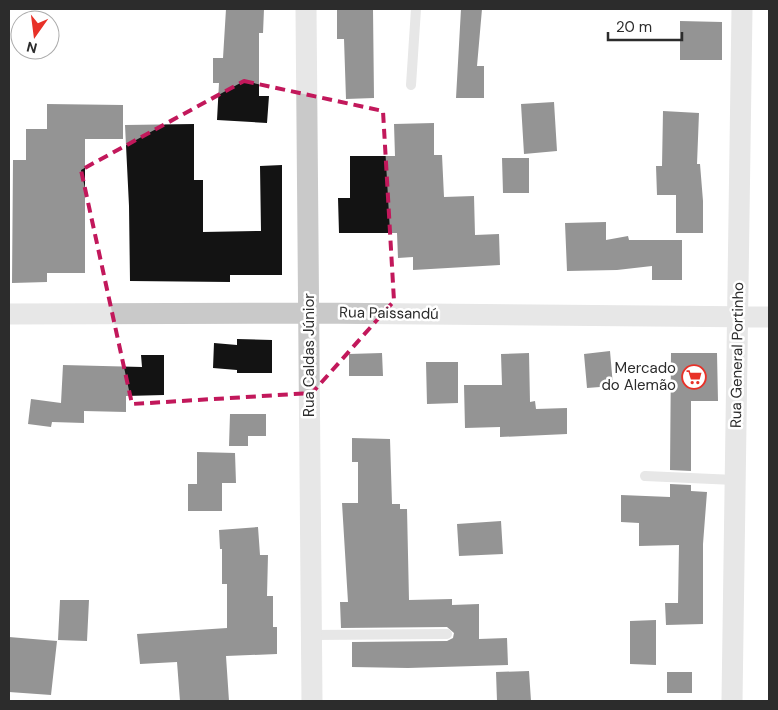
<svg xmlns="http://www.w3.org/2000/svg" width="778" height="710" font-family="'DM Sans',sans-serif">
<rect width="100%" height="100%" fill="#fff"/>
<path fill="#131313" d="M 226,9 L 264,9 L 263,33 L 259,33 L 259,96 L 269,96 L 267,123 L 217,120 L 219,83 L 213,83 L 213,58 L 223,58 Z
M 337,9 L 373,9 L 374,98 L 346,99 L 344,39 L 337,39 Z
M 461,9 L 482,9 L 477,66 L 484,66 L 484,98 L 456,98 Z
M 680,21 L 722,22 L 722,60 L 680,60 Z
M 554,102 L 557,151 L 524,154 L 521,104 Z
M 47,104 L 123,105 L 123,139 L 85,139 L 85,273 L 47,273 L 47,282 L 12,283 L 13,160 L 26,160 L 26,129 L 47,129 Z
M 663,111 L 699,113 L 697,164 L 700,164 L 703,201 L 703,233 L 676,233 L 676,195 L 657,195 L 656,166 L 662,166 Z
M 434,123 L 434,155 L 442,155 L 444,197 L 474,196 L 475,235 L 499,234 L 500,265 L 413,270 L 413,257 L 398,258 L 397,233 L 339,233 L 338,198 L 350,198 L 350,156 L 395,156 L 394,124 Z
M 194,124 L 194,180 L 203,180 L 203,232 L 261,231 L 260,166 L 282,165 L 282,275 L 230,275 L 230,282 L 130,281 L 129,206 L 125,125 Z
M 502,158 L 529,158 L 529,193 L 503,193 Z
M 606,222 L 606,240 L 628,236 L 629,240 L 682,240 L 682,280 L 652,280 L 652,266 L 617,270 L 567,271 L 565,223 Z
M 237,339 L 272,340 L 272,373 L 237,373 L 237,370 L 213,368 L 214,343 L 237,345 Z
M 610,351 L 613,386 L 587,388 L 584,354 Z
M 382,353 L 383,376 L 349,376 L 349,354 Z
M 529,353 L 530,402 L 535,401 L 536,409 L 567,408 L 567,434 L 500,437 L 500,427 L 465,428 L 464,385 L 502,385 L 501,354 Z
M 671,353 L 717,353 L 718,401 L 691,401 L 691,471 L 670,470 Z
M 141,355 L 164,355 L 164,395 L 126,396 L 126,412 L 84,411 L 84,423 L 52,422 L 51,427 L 28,424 L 31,399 L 61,403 L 63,365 L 142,367 Z
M 426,362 L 458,362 L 458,403 L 427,404 Z
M 230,414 L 266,414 L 266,436 L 248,436 L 248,446 L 229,446 Z
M 352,438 L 390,439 L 392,504 L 400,504 L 400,509 L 407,509 L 409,600 L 452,599 L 452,605 L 479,604 L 479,639 L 507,638 L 508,665 L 408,668 L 352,667 L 352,642 L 447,641 L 453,638 L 454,633 L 447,627 L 341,628 L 340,602 L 348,602 L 342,503 L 358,503 L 358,462 L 352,462 Z
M 197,452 L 235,453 L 236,483 L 222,483 L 222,511 L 188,511 L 188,484 L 197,484 Z
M 670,484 L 691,485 L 691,491 L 707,492 L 703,544 L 703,624 L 666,625 L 665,603 L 678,603 L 679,545 L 639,546 L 639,523 L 621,522 L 621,495 L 670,497 Z
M 501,521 L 503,554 L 459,556 L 457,524 Z
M 258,527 L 260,555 L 268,555 L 267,596 L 273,596 L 273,627 L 277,627 L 277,654 L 226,656 L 229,701 L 180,701 L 177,662 L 140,664 L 137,634 L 227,628 L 227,584 L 222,584 L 222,549 L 220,549 L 219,530 Z
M 60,600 L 89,600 L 87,641 L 58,640 Z
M 656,620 L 656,665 L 630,664 L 630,621 Z
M 9,637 L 57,641 L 51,695 L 9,692 Z
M 529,671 L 531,701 L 497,701 L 496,672 Z
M 667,672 L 692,672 L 692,693 L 667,693 Z"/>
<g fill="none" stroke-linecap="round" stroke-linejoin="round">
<path stroke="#c9c9c9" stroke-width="10" d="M 411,85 L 416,9
M 645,476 L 735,480
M 311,635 L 447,634"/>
<path stroke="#c9c9c9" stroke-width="21" d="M 306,9 L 312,701
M 9,314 L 309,313 L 769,317
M 732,701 L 742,9"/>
</g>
<path d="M0 0H778V710H0ZM 244,81 L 383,111 L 394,301 L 312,393 L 132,404 L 81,170 Z" fill="#fff" fill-opacity=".55" fill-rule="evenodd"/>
<path fill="none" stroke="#c2185b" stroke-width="4" stroke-dasharray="10 6" stroke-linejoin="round" d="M 244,81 L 383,111 L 394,301 L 312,393 L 132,404 L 81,170 Z"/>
<defs>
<g id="supermarket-ring" transform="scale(1.25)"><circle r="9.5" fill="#fff" stroke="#e83128" stroke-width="1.5"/><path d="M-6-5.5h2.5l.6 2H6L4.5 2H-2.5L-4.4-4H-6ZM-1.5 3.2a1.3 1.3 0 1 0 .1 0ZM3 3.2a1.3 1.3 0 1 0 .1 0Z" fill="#e83128"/></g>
</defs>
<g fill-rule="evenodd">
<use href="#supermarket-ring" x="694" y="377"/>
</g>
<g text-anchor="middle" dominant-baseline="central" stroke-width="5" stroke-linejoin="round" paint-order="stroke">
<g font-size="15" fill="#2c2c2c" stroke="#fff">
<text transform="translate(389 313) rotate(1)">Rua Paissandú</text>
<text transform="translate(309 355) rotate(-90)">Rua Caldas Júnior</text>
<text transform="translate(737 355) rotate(-89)">Rua General Portinho</text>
</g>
<g font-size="15" fill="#2c2c2c" stroke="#fff" text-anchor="end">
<text x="676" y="368">Mercado<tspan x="676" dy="17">do Alemão</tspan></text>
</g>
</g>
<rect width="778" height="710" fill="none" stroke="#2c2c2c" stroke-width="20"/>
<g transform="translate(35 35) rotate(194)"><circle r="24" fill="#ffffff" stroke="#ababab"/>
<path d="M0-4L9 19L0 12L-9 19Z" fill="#e83128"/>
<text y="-8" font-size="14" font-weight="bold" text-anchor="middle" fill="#2c2c2c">N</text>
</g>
<path d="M608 32v8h74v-8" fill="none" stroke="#2c2c2c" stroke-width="2.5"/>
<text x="616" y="32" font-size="15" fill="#2c2c2c" stroke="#ffffff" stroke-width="4" paint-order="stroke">20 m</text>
</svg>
